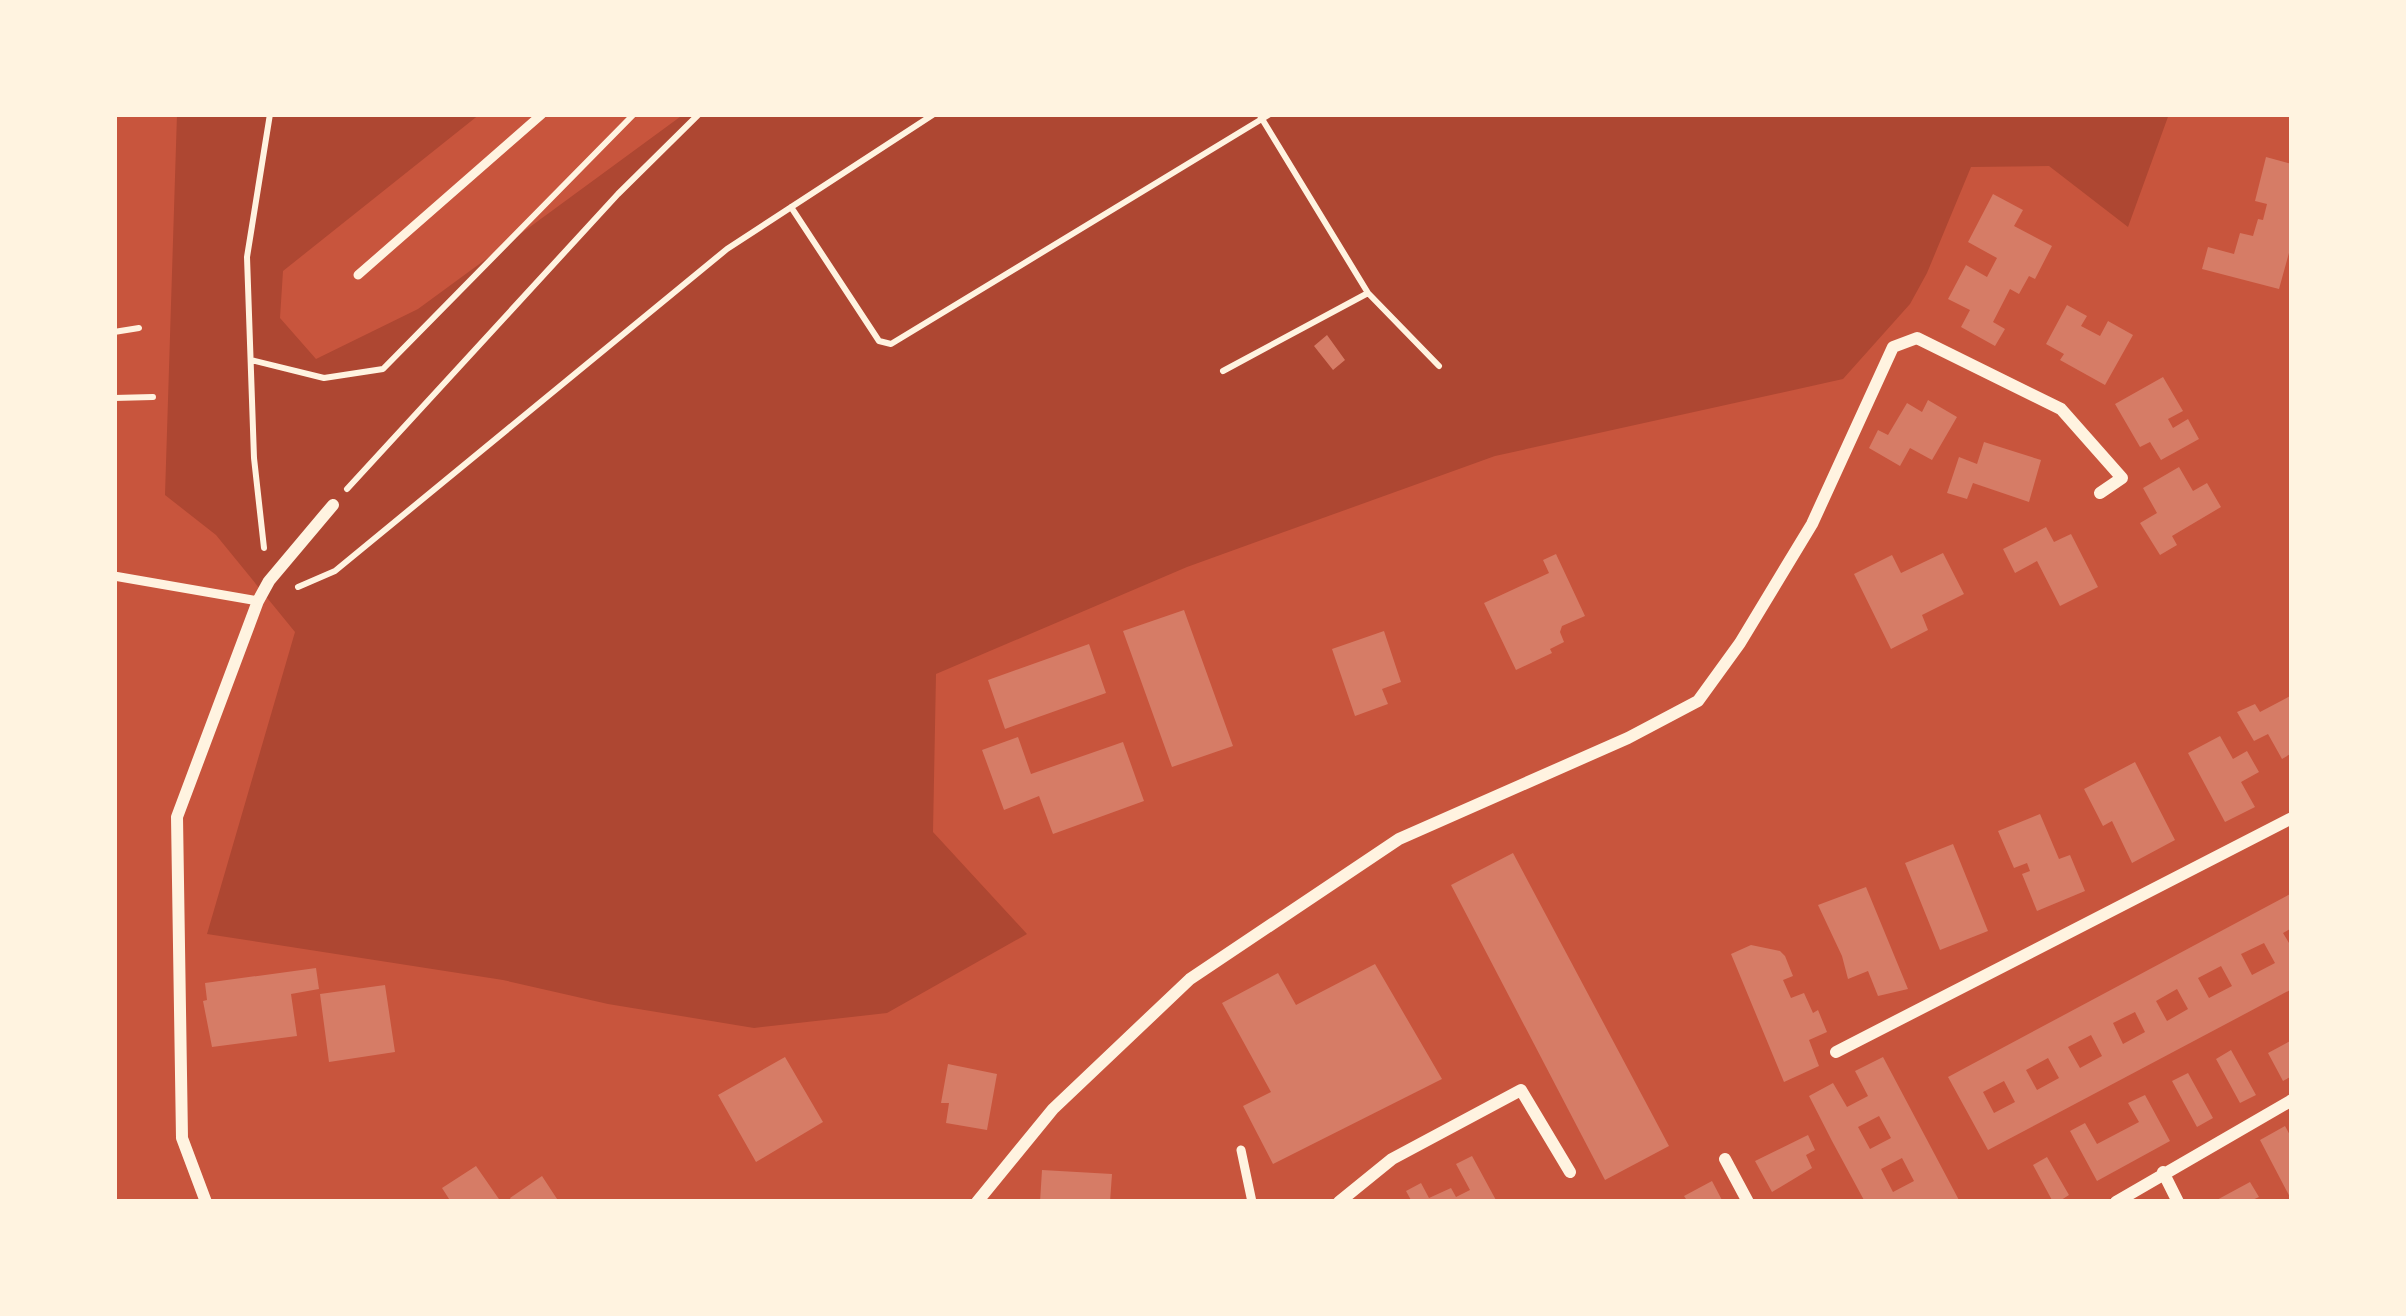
<svg xmlns="http://www.w3.org/2000/svg" width="2406" height="1316" font-family="Mulish,sans-serif">
<rect width="100%" height="100%" fill="#c8553d"/>
<path fill="#ae4732" d="M 177,114 L 480,114 L 283,271 L 280,318 L 316,359 L 418,309 L 684,114 L 2169,114 L 2128,227 L 2049,166 L 1971,167 L 1927,273 L 1910,304 L 1843,379 L 1495,456 L 1187,567 L 936,674 L 933,832 L 1027,934 L 887,1013 L 754,1028 L 608,1004 L 503,980 L 207,934 L 295,632 L 216,535 L 165,495 Z"/>
<path fill="#d67c66" fill-rule="evenodd" d="M 2266,157 L 2292,164 L 2292,242 L 2279,289 L 2202,269 L 2208,247 L 2234,254 L 2240,233 L 2253,236 L 2258,219 L 2263,220 L 2267,204 L 2255,201 Z
M 1993,194 L 2023,210 L 2014,226 L 2052,246 L 2035,279 L 2029,276 L 2019,294 L 2010,289 L 1993,322 L 2005,329 L 1995,346 L 1961,327 L 1970,310 L 1948,299 L 1966,265 L 1987,277 L 1997,258 L 1968,242 Z
M 2067,305 L 2087,316 L 2081,326 L 2100,336 L 2108,321 L 2133,335 L 2105,385 L 2060,360 L 2064,354 L 2046,344 Z
M 1327,335 L 1345,360 L 1333,370 L 1314,346 Z
M 2163,377 L 2183,411 L 2168,419 L 2173,428 L 2188,419 L 2199,439 L 2161,460 L 2150,442 L 2140,447 L 2115,404 Z
M 1928,400 L 1957,417 L 1932,460 L 1910,448 L 1900,466 L 1869,448 L 1878,430 L 1888,435 L 1907,403 L 1922,412 Z
M 1984,442 L 2041,460 L 2029,502 L 1973,483 L 1967,499 L 1947,493 L 1959,457 L 1977,464 Z
M 2179,467 L 2193,491 L 2207,483 L 2221,507 L 2172,536 L 2177,545 L 2160,555 L 2140,523 L 2157,513 L 2143,488 Z
M 2046,527 L 2054,542 L 2071,534 L 2098,587 L 2060,606 L 2037,561 L 2015,573 L 2003,549 Z
M 1943,553 L 1964,594 L 1922,615 L 1928,630 L 1891,649 L 1854,574 L 1892,555 L 1901,573 Z
M 1556,554 L 1585,616 L 1562,626 L 1560,632 L 1564,642 L 1550,649 L 1552,653 L 1516,670 L 1484,603 L 1549,573 L 1543,560 Z
M 1184,610 L 1233,746 L 1172,767 L 1123,631 Z
M 1384,631 L 1401,682 L 1382,689 L 1388,704 L 1355,716 L 1332,649 Z
M 1089,644 L 1106,693 L 1005,729 L 988,680 Z
M 2292,695 L 2292,753 L 2282,759 L 2268,734 L 2254,741 L 2237,712 L 2255,704 L 2260,712 Z
M 2220,736 L 2233,759 L 2247,751 L 2259,772 L 2241,782 L 2255,807 L 2225,822 L 2188,753 Z
M 1018,737 L 1031,774 L 1123,742 L 1144,801 L 1053,834 L 1039,796 L 1004,810 L 982,750 Z
M 2135,762 L 2175,840 L 2132,863 L 2112,821 L 2103,826 L 2084,789 Z
M 2040,814 L 2059,859 L 2070,855 L 2085,891 L 2037,911 L 2022,874 L 2030,871 L 2027,863 L 2014,868 L 1998,831 Z
M 1953,844 L 1988,931 L 1940,950 L 1905,863 Z
M 1513,853 L 1669,1146 L 1605,1180 L 1451,885 Z
M 1866,887 L 1908,989 L 1878,996 L 1868,971 L 1848,979 L 1842,956 L 1818,905 Z
M 2292,893 L 2292,928 L 2283,933 L 2292,948 L 2292,989 L 1988,1150 L 1948,1077 ZM 2264,943 L 2275,963 L 2252,975 L 2241,954 ZM 2221,966 L 2232,986 L 2209,998 L 2198,978 ZM 2177,989 L 2188,1009 L 2167,1021 L 2156,1001 ZM 2135,1012 L 2145,1032 L 2123,1044 L 2113,1023 ZM 2091,1035 L 2102,1056 L 2080,1068 L 2068,1047 ZM 2048,1058 L 2059,1078 L 2037,1090 L 2026,1070 ZM 2004,1081 L 2015,1102 L 1994,1113 L 1983,1092 Z
M 1751,945 L 1780,951 L 1785,956 L 1793,976 L 1783,980 L 1791,998 L 1804,993 L 1813,1013 L 1818,1010 L 1827,1032 L 1809,1040 L 1819,1066 L 1784,1082 L 1731,954 Z
M 1375,964 L 1442,1079 L 1273,1164 L 1243,1106 L 1271,1092 L 1222,1003 L 1278,973 L 1296,1005 Z
M 316,968 L 319,989 L 291,994 L 297,1036 L 212,1047 L 203,1001 L 207,1000 L 205,983 Z
M 385,985 L 395,1052 L 329,1062 L 320,994 Z
M 2292,1040 L 2292,1076 L 2283,1081 L 2268,1053 Z
M 2231,1050 L 2256,1095 L 2240,1103 L 2216,1059 Z
M 785,1057 L 823,1122 L 756,1162 L 718,1095 Z
M 1883,1057 L 1960,1202 L 1865,1202 L 1832,1141 L 1809,1096 L 1833,1083 L 1847,1107 L 1868,1096 L 1855,1071 ZM 1879,1116 L 1891,1138 L 1870,1149 L 1858,1127 ZM 1902,1158 L 1914,1181 L 1893,1192 L 1881,1169 Z
M 948,1064 L 997,1074 L 987,1130 L 946,1123 L 949,1103 L 941,1103 Z
M 2188,1073 L 2213,1118 L 2197,1127 L 2172,1081 Z
M 2145,1095 L 2170,1141 L 2097,1181 L 2070,1131 L 2085,1123 L 2097,1144 L 2139,1122 L 2128,1103 Z
M 2285,1126 L 2292,1139 L 2292,1201 L 2260,1140 Z
M 1808,1135 L 1815,1150 L 1806,1155 L 1812,1168 L 1772,1192 L 1755,1161 Z
M 1472,1156 L 1497,1202 L 1412,1202 L 1406,1191 L 1421,1183 L 1429,1198 L 1451,1188 L 1456,1197 L 1470,1190 L 1456,1164 Z
M 2047,1157 L 2069,1195 L 2058,1202 L 2053,1202 L 2033,1165 Z
M 476,1166 L 501,1202 L 451,1202 L 442,1188 Z
M 1042,1170 L 1112,1174 L 1110,1202 L 1040,1202 Z
M 542,1176 L 559,1202 L 512,1202 L 510,1198 Z
M 1712,1181 L 1723,1202 L 1688,1202 L 1684,1196 Z
M 2250,1182 L 2259,1197 L 2248,1202 L 2213,1202 Z"/>
<g fill="none" stroke-linecap="round" stroke-linejoin="round">
<path stroke="#fff3e0" stroke-width="6" d="M 1259,114 L 1368,293 L 1439,366
M 791,207 L 879,341 L 891,344 L 1270,114
M 114,332 L 139,328
M 251,360 L 324,378 L 383,369 L 634,114
M 1223,371 L 1368,293
M 114,398 L 153,397
M 347,489 L 618,194 L 699,114
M 264,548 L 254,458 L 247,257 L 270,114
M 298,587 L 335,571 L 727,249 L 934,114"/>
<path stroke="#fff3e0" stroke-width="9" d="M 358,275 L 542,114
M 114,576 L 258,601
M 1241,1150 L 1252,1202"/>
<path stroke="#fff3e0" stroke-width="12" d="M 1836,1052 L 2292,818
M 1725,1159 L 1748,1202
M 2163,1172 L 2178,1202
M 206,1202 L 182,1138 L 177,817 L 258,601 L 269,581 L 333,505
M 977,1202 L 1053,1109 L 1190,979 L 1399,839 L 1628,738 L 1698,701 L 1740,643 L 1812,524 L 1893,347 L 1917,338 L 2061,409 L 2122,478 L 2100,493
M 1339,1202 L 1392,1159 L 1521,1090 L 1570,1172
M 2116,1202 L 2292,1100"/>
</g>
<rect width="2406" height="1316" fill="none" stroke="#fff3e0" stroke-width="234"/>
</svg>
